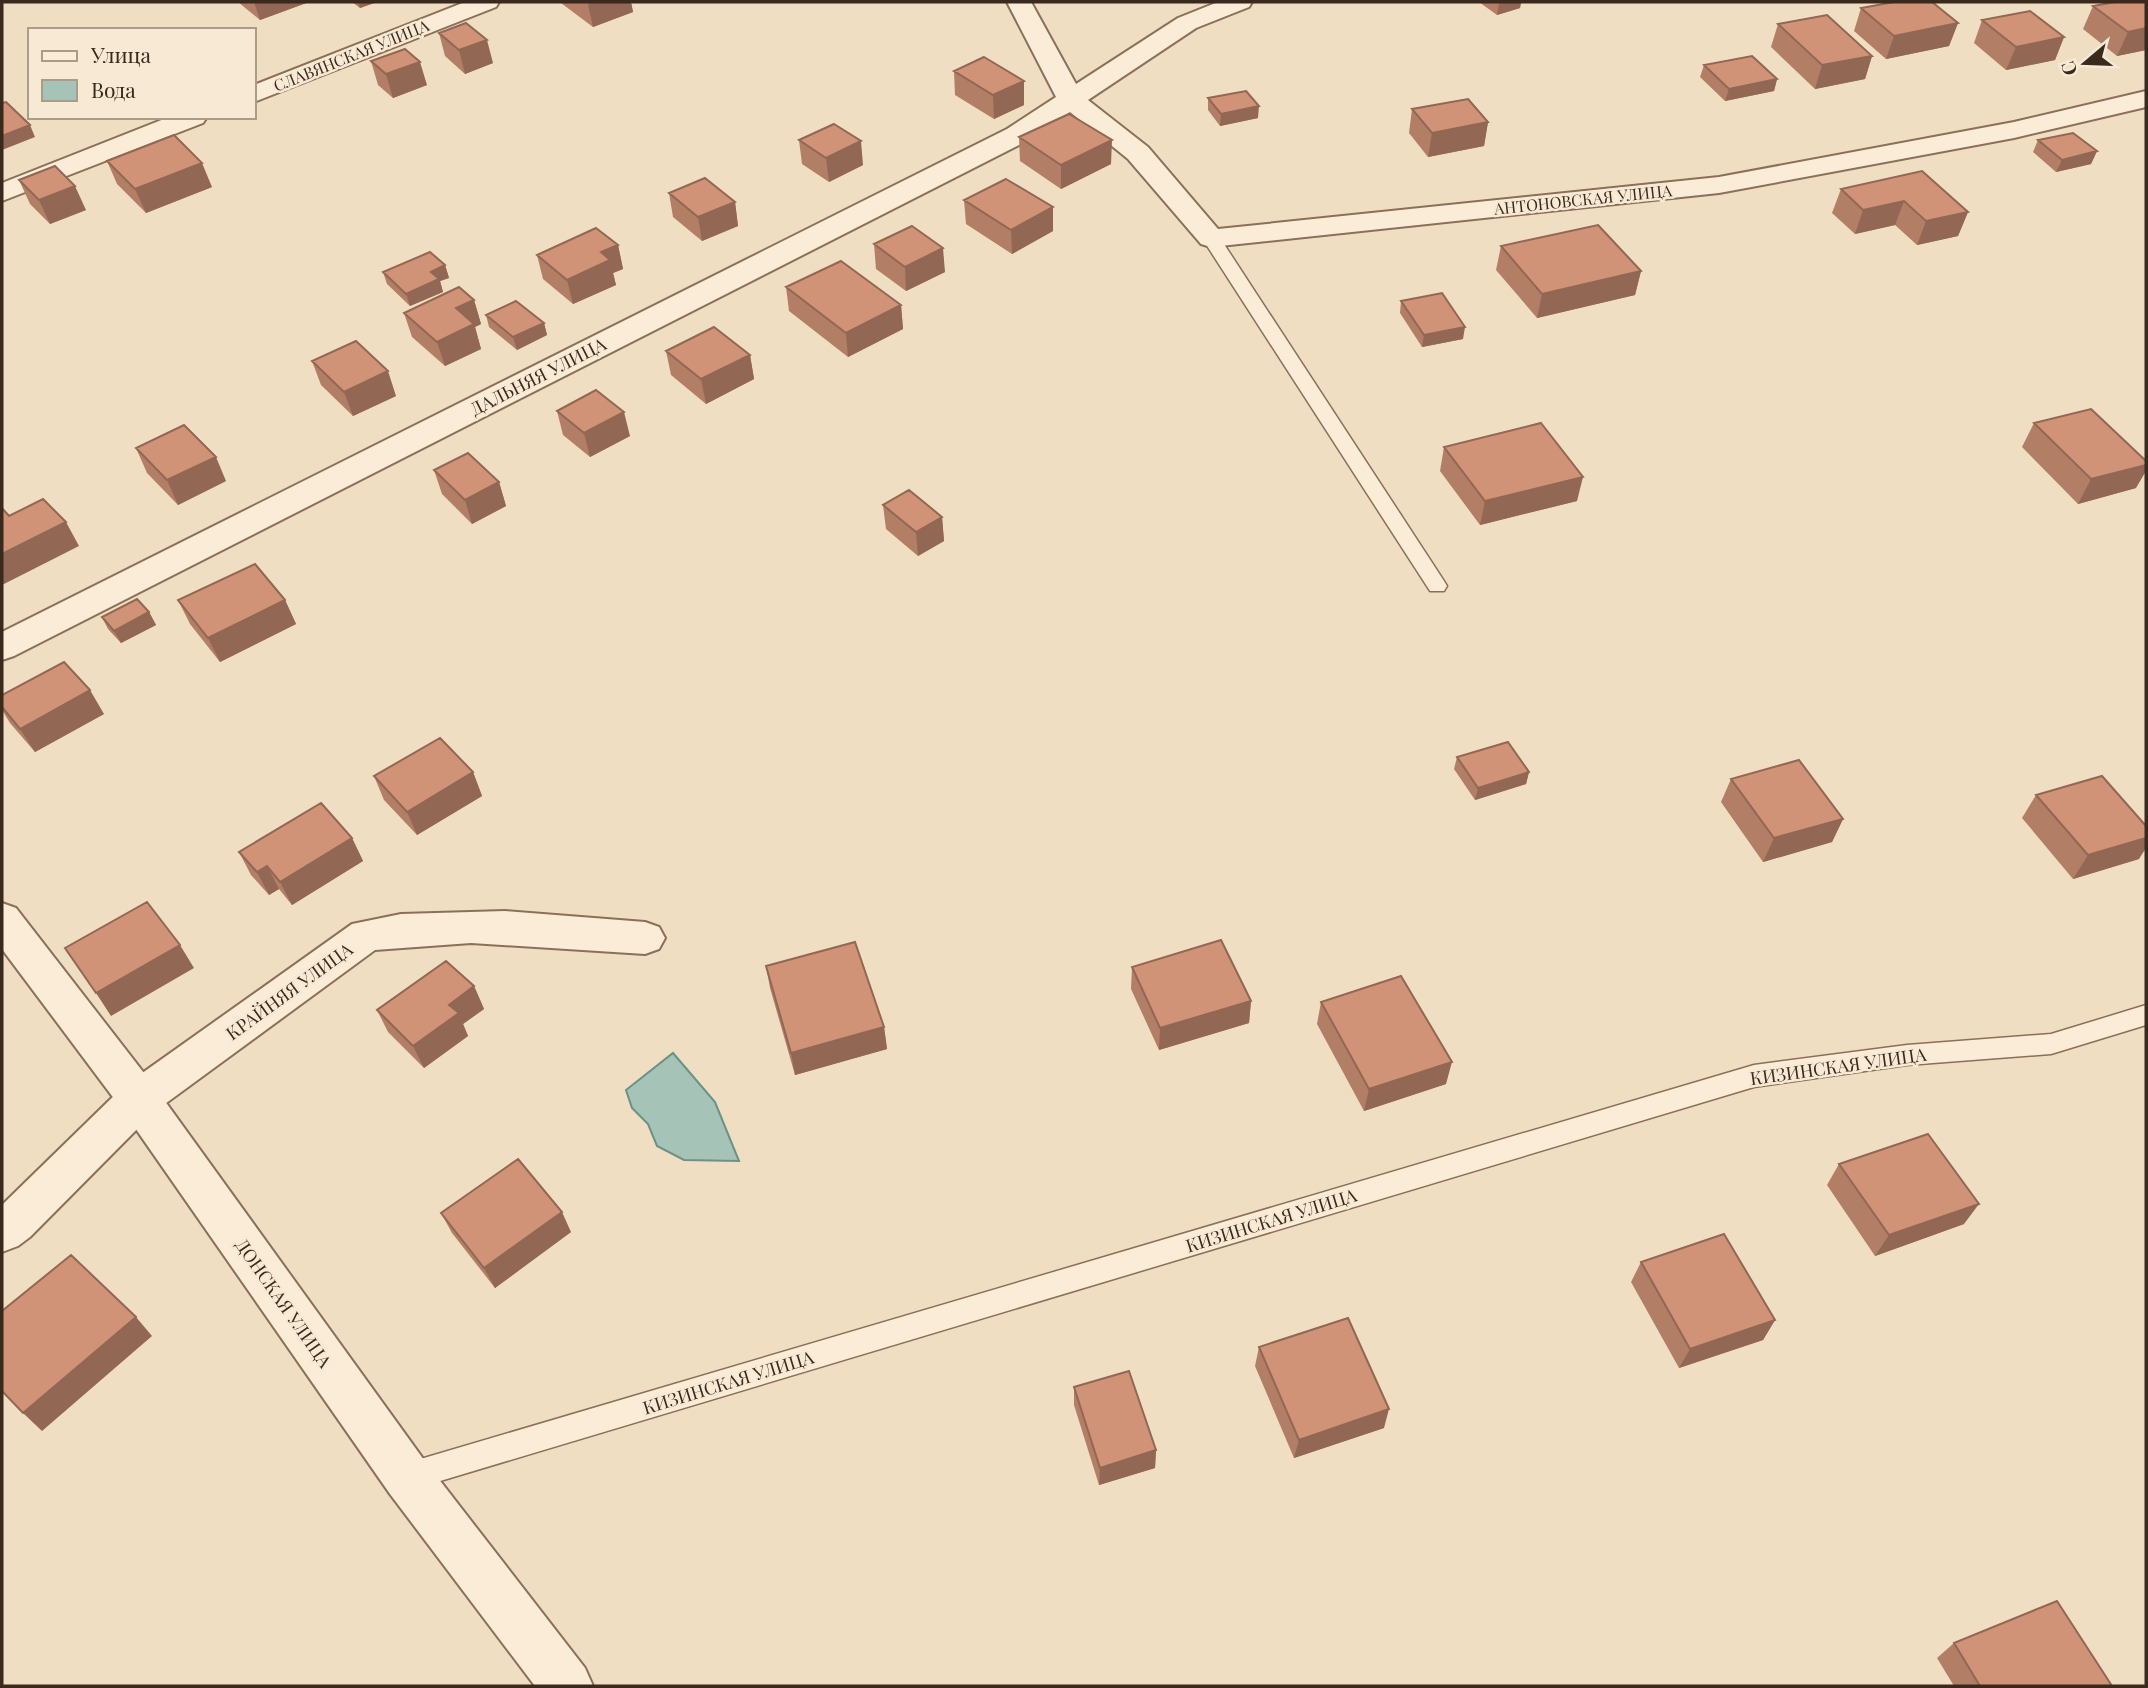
<svg xmlns="http://www.w3.org/2000/svg" width="2148" height="1688" font-family="'Playfair Display',serif">
<rect width="100%" height="100%" fill="#f0dec3"/>
<path fill="#a5c3b7" stroke="#6b9284" stroke-width="2" d="M 673,1053 L 715,1102 L 739,1161 L 684,1160 L 657,1146 L 648,1124 L 632,1108 L 626,1090 Z"/>
<g fill="none" stroke-linecap="round" stroke-linejoin="round">
<g stroke="#8b6f59" stroke-width="3">
<path id="service" d="M 1211,233 L 1220,238 L 1444,581 L 1447,586 L 1444,591 L 1430,591 L 1202,238 Z
M 2146,1005 L 2146,1025 L 2051,1054 L 1907,1065 L 1754,1087 L 407,1491 L 397,1487 L 393,1477 L 397,1467 L 407,1463 L 1754,1065 L 1907,1045 L 2051,1034 Z"/>
</g>
<g stroke="#8b6f59" stroke-width="4">
<path id="minor" d="M 465,2 L 499,2 L 496,7 L 254,102 L 254,85 Z
M 1007,2 L 1031,2 L 1076,84 L 1178,18 L 1218,2 L 1252,2 L 1249,7 L 1196,28 L 1088,100 L 1148,147 L 1218,229 L 1719,177 L 2014,122 L 2146,91 L 2146,107 L 2014,138 L 1719,193 L 1211,247 L 1201,244 L 1128,159 L 1070,112 L 1027,141 L 14,656 L 2,660 L 2,632 L 1007,129 L 1056,97 Z
M 169,117 L 207,117 L 203,123 L 2,201 L 2,183 Z
M 505,911 L 645,922 L 659,927 L 665,938 L 659,949 L 645,954 L 471,943 L 375,950 L 154,1112 L 30,1237 L 18,1246 L 2,1252 L 2,1205 L 124,1086 L 352,924 L 401,914 Z"/>
</g>
<g stroke="#8b6f59" stroke-width="4">
<path id="tertiary" d="M 2,903 L 16,908 L 154,1086 L 424,1460 L 585,1668 L 593,1686 L 535,1686 L 390,1494 L 124,1112 L 2,949 Z"/>
</g>
<use href="#service" fill="#faecd7" fill-rule="evenodd"/>
<use href="#minor" fill="#faecd7" fill-rule="evenodd"/>
<use href="#tertiary" fill="#faecd7" fill-rule="evenodd"/>
</g>
<path fill="#b37e66" d="M 238,2 L 309,2 L 260,20 Z
M 352,2 L 377,2 L 360,8 Z
M 561,2 L 631,2 L 633,12 L 593,27 L 561,3 Z
M 1479,2 L 1521,2 L 1520,8 L 1497,15 Z
M 2146,2 L 2146,50 L 2117,56 L 2083,29 L 2093,6 Z
M 1861,8 L 1958,23 L 1949,46 L 1886,59 L 1854,31 Z
M 1982,20 L 2064,37 L 2055,60 L 2006,70 L 1974,43 Z
M 1778,24 L 1872,56 L 1865,79 L 1815,89 L 1771,47 Z
M 439,33 L 493,63 L 465,74 L 445,56 Z
M 371,61 L 427,85 L 393,98 L 378,85 Z
M 1704,65 L 1777,79 L 1774,91 L 1725,101 L 1700,77 Z
M 954,71 L 1024,105 L 994,119 L 955,95 Z
M 1208,98 L 1258,118 L 1220,126 L 1208,110 Z
M 1412,109 L 1488,122 L 1484,146 L 1428,157 L 1409,133 Z
M 1019,137 L 1111,164 L 1061,189 L 1020,161 Z
M 799,140 L 863,165 L 829,182 L 802,164 Z
M 2038,140 L 2097,151 L 2091,164 L 2056,172 L 2033,152 Z
M 107,161 L 212,187 L 146,213 L 117,184 Z
M 19,180 L 86,210 L 50,224 L 30,204 Z
M 1841,189 L 1968,212 L 1958,236 L 1917,245 L 1895,225 L 1855,234 L 1832,213 Z
M 669,193 L 735,202 L 738,226 L 702,241 L 673,217 Z
M 964,200 L 1053,231 L 1012,254 L 966,224 Z
M 874,244 L 945,272 L 906,291 L 876,269 Z
M 618,245 L 623,269 L 613,273 L 616,285 L 573,304 L 543,279 L 537,255 Z
M 1501,246 L 1641,271 L 1635,295 L 1537,318 L 1496,270 Z
M 445,265 L 449,278 L 440,281 L 443,292 L 410,306 L 387,284 L 383,272 Z
M 786,287 L 901,305 L 903,329 L 848,357 L 789,311 Z
M 474,300 L 481,324 L 475,327 L 481,349 L 445,366 L 412,337 L 404,313 Z
M 1401,301 L 1463,339 L 1422,347 L 1400,313 Z
M 486,315 L 544,323 L 547,335 L 517,350 L 489,327 Z
M 666,351 L 750,355 L 754,379 L 706,404 L 671,375 Z
M 312,361 L 396,396 L 353,416 L 321,385 Z
M 557,411 L 630,436 L 590,457 L 563,435 Z
M 2034,423 L 2136,488 L 2078,504 L 2022,447 Z
M 1444,447 L 1577,501 L 1480,525 L 1440,471 Z
M 136,448 L 226,481 L 178,505 L 147,473 Z
M 434,470 L 499,482 L 506,506 L 472,524 L 442,494 Z
M 883,505 L 942,517 L 944,541 L 918,556 L 886,529 Z
M 178,600 L 285,600 L 296,624 L 220,662 L 190,624 Z
M 149,612 L 156,625 L 121,643 L 108,629 L 102,617 Z
M 2,695 L 104,714 L 35,752 L 10,723 L 2,710 Z
M 1457,757 L 1529,772 L 1526,784 L 1475,800 L 1454,769 Z
M 473,772 L 482,796 L 417,835 L 384,800 L 374,776 Z
M 1731,779 L 1843,819 L 1832,842 L 1763,862 L 1721,802 Z
M 2036,795 L 2139,859 L 2073,879 L 2022,818 Z
M 352,838 L 363,861 L 292,905 L 279,889 L 269,895 L 251,875 L 239,852 Z
M 766,966 L 884,1027 L 887,1049 L 795,1075 L 770,988 Z
M 1132,967 L 1251,1001 L 1249,1023 L 1159,1050 L 1131,989 Z
M 474,986 L 484,1009 L 463,1024 L 468,1036 L 424,1068 L 388,1032 L 377,1010 Z
M 1321,1002 L 1446,1084 L 1364,1111 L 1317,1024 Z
M 1839,1164 L 1964,1224 L 1875,1256 L 1827,1185 Z
M 441,1213 L 571,1232 L 495,1288 L 452,1233 Z
M 1641,1262 L 1775,1320 L 1763,1340 L 1679,1368 L 1631,1282 Z
M 1259,1347 L 1384,1428 L 1294,1458 L 1255,1366 Z
M 1074,1387 L 1156,1450 L 1155,1468 L 1099,1485 L 1074,1405 Z
M 1954,1643 L 2112,1686 L 1954,1686 L 1937,1658 Z"/>
<path fill="#926753" d="M 254,2 L 309,2 L 260,20 Z
M 358,2 L 377,2 L 360,8 Z
M 594,2 L 631,2 L 633,12 L 593,27 L 588,4 Z
M 1504,2 L 1521,2 L 1520,8 L 1497,15 L 1499,3 Z
M 1958,23 L 1949,46 L 1886,59 L 1894,36 Z
M 2146,28 L 2146,50 L 2117,56 L 2128,32 Z
M 2064,37 L 2055,60 L 2006,70 L 2016,47 Z
M 487,40 L 493,63 L 465,74 L 459,50 Z
M 1872,56 L 1865,79 L 1815,89 L 1822,65 Z
M 420,62 L 427,85 L 393,98 L 386,74 Z
M 1777,79 L 1774,91 L 1725,101 L 1729,89 Z
M 1024,81 L 1024,105 L 994,119 L 993,95 Z
M 1259,106 L 1258,118 L 1220,126 L 1221,114 Z
M 1488,122 L 1484,146 L 1428,157 L 1432,133 Z
M 30,125 L 35,137 L 2,150 L 2,136 Z
M 1112,140 L 1111,164 L 1061,189 L 1061,165 Z
M 861,141 L 863,165 L 829,182 L 826,158 Z
M 2097,151 L 2091,164 L 2056,172 L 2062,160 Z
M 202,163 L 212,187 L 146,213 L 135,189 Z
M 75,186 L 86,210 L 50,224 L 39,200 Z
M 1904,201 L 1895,225 L 1855,234 L 1863,210 Z
M 735,202 L 738,226 L 702,241 L 698,217 Z
M 1053,207 L 1053,231 L 1012,254 L 1011,230 Z
M 1968,212 L 1958,236 L 1917,245 L 1926,221 Z
M 618,245 L 623,269 L 613,273 L 616,285 L 573,304 L 567,280 L 601,252 Z
M 943,248 L 945,272 L 906,291 L 905,267 Z
M 445,265 L 449,278 L 440,281 L 443,292 L 410,306 L 406,294 L 431,272 Z
M 1641,271 L 1635,295 L 1537,318 L 1542,294 Z
M 474,300 L 481,324 L 475,327 L 481,349 L 445,366 L 437,342 L 456,308 Z
M 901,305 L 903,329 L 848,357 L 846,333 Z
M 544,323 L 547,335 L 517,350 L 513,337 Z
M 1465,327 L 1463,339 L 1422,347 L 1424,335 Z
M 750,355 L 754,379 L 706,404 L 701,379 Z
M 388,371 L 396,396 L 353,416 L 344,392 Z
M 624,412 L 630,436 L 590,457 L 584,433 Z
M 216,457 L 226,481 L 178,505 L 167,480 Z
M 2146,465 L 2146,471 L 2136,488 L 2078,504 L 2091,479 Z
M 1583,477 L 1577,501 L 1480,525 L 1485,501 Z
M 499,482 L 506,506 L 472,524 L 465,500 Z
M 942,517 L 944,541 L 918,556 L 916,532 Z
M 66,522 L 79,546 L 2,585 L 2,554 Z
M 285,600 L 296,624 L 220,662 L 208,638 Z
M 149,612 L 156,625 L 121,643 L 114,631 Z
M 90,690 L 104,714 L 35,752 L 20,729 Z
M 473,772 L 482,796 L 417,835 L 407,812 Z
M 1529,772 L 1526,784 L 1475,800 L 1478,788 Z
M 1843,819 L 1832,842 L 1763,862 L 1774,838 Z
M 352,838 L 363,861 L 292,905 L 280,882 Z
M 2146,838 L 2146,848 L 2139,859 L 2073,879 L 2088,855 Z
M 267,866 L 279,889 L 269,895 L 257,872 Z
M 180,945 L 194,968 L 111,1016 L 96,993 Z
M 474,986 L 484,1009 L 463,1024 L 468,1036 L 424,1068 L 413,1046 L 449,1005 Z
M 1251,1001 L 1249,1023 L 1159,1050 L 1160,1028 Z
M 884,1027 L 887,1049 L 795,1075 L 791,1053 Z
M 1452,1062 L 1446,1084 L 1364,1111 L 1369,1089 Z
M 1979,1204 L 1964,1224 L 1875,1256 L 1889,1235 Z
M 562,1212 L 571,1232 L 495,1288 L 484,1268 Z
M 136,1317 L 152,1336 L 42,1431 L 23,1413 Z
M 1775,1320 L 1763,1340 L 1679,1368 L 1690,1349 Z
M 1389,1409 L 1384,1428 L 1294,1458 L 1299,1440 Z
M 1156,1450 L 1155,1468 L 1099,1485 L 1100,1468 Z"/>
<path fill="#d09377" stroke="#926753" stroke-width="2" d="M 1894,2 L 1932,2 L 1958,23 L 1894,36 L 1861,8 Z
M 2115,2 L 2146,2 L 2146,28 L 2128,32 L 2093,6 Z
M 2030,11 L 2064,37 L 2016,47 L 1982,20 Z
M 1827,15 L 1872,56 L 1822,65 L 1778,24 Z
M 466,23 L 487,40 L 459,50 L 439,33 Z
M 405,49 L 420,62 L 386,74 L 371,61 Z
M 1752,56 L 1777,79 L 1729,89 L 1704,65 Z
M 984,57 L 1024,81 L 993,95 L 954,71 Z
M 1246,91 L 1259,106 L 1221,114 L 1208,98 Z
M 1468,99 L 1488,122 L 1432,133 L 1412,109 Z
M 6,102 L 30,125 L 2,136 L 2,103 Z
M 1069,114 L 1112,140 L 1061,165 L 1019,137 Z
M 834,124 L 861,141 L 826,158 L 799,140 Z
M 2073,133 L 2097,151 L 2062,160 L 2038,140 Z
M 174,135 L 202,163 L 135,189 L 107,161 Z
M 55,166 L 75,186 L 39,200 L 19,180 Z
M 1922,171 L 1968,212 L 1926,221 L 1904,201 L 1863,210 L 1841,189 Z
M 705,178 L 735,202 L 698,217 L 669,193 Z
M 1006,179 L 1053,207 L 1011,230 L 964,200 Z
M 1598,225 L 1641,271 L 1542,294 L 1501,246 Z
M 912,226 L 943,248 L 905,267 L 874,244 Z
M 596,228 L 618,245 L 601,252 L 610,260 L 567,280 L 537,255 Z
M 430,252 L 445,265 L 431,272 L 439,279 L 406,294 L 383,272 Z
M 841,261 L 901,305 L 846,333 L 786,287 Z
M 459,287 L 474,300 L 456,308 L 474,324 L 437,342 L 404,313 Z
M 1442,293 L 1465,327 L 1424,335 L 1401,301 Z
M 516,301 L 544,323 L 513,337 L 486,315 Z
M 714,327 L 750,355 L 701,379 L 666,351 Z
M 356,341 L 388,371 L 344,392 L 312,361 Z
M 596,390 L 624,412 L 584,433 L 557,411 Z
M 2091,409 L 2146,461 L 2146,465 L 2091,479 L 2034,423 Z
M 1541,423 L 1583,477 L 1485,501 L 1444,447 Z
M 184,425 L 216,457 L 167,480 L 136,448 Z
M 468,453 L 499,482 L 465,500 L 434,470 Z
M 909,490 L 942,517 L 916,532 L 883,505 Z
M 43,499 L 66,522 L 2,554 L 2,508 L 9,516 Z
M 255,564 L 285,600 L 208,638 L 178,600 Z
M 137,599 L 149,612 L 114,631 L 102,617 Z
M 64,662 L 90,690 L 20,729 L 2,707 L 2,695 Z
M 440,738 L 473,772 L 407,812 L 374,776 Z
M 1508,742 L 1529,772 L 1478,788 L 1457,757 Z
M 1799,760 L 1843,819 L 1774,838 L 1731,779 Z
M 2102,776 L 2146,826 L 2146,838 L 2088,855 L 2036,795 Z
M 321,803 L 352,838 L 280,882 L 267,866 L 257,872 L 239,852 Z
M 147,902 L 180,945 L 96,993 L 65,948 Z
M 1221,940 L 1251,1001 L 1160,1028 L 1132,967 Z
M 855,942 L 884,1027 L 791,1053 L 766,966 Z
M 446,961 L 474,986 L 449,1005 L 459,1013 L 413,1046 L 377,1010 Z
M 1401,976 L 1452,1062 L 1369,1089 L 1321,1002 Z
M 1928,1134 L 1979,1204 L 1889,1235 L 1839,1164 Z
M 518,1159 L 562,1212 L 484,1268 L 441,1213 Z
M 1724,1234 L 1775,1320 L 1690,1349 L 1641,1262 Z
M 71,1255 L 136,1317 L 23,1413 L 2,1391 L 2,1311 Z
M 1348,1318 L 1389,1409 L 1299,1440 L 1259,1347 Z
M 1129,1371 L 1156,1450 L 1100,1468 L 1074,1387 Z
M 2057,1601 L 2112,1686 L 1980,1686 L 1954,1643 Z"/>
<g text-anchor="middle" dominant-baseline="central" stroke-width="5" stroke-linejoin="round" paint-order="stroke">
<g font-size="16" fill="#3a291d" stroke="#f7e9d3">
<text transform="translate(351 55) rotate(-22)">СЛАВЯНСКАЯ УЛИЦА</text>
<text transform="translate(1583 199) rotate(-6)">АНТОНОВСКАЯ УЛИЦА</text>
</g>
<g font-size="18" fill="#3a291d" stroke="#f7e9d3">
<text transform="translate(538 376) rotate(-27)">ДАЛЬНЯЯ УЛИЦА</text>
<text transform="translate(289 991) rotate(-36)">КРАЙНЯЯ УЛИЦА</text>
<text transform="translate(1838 1066) rotate(-8)">КИЗИНСКАЯ УЛИЦА</text>
<text transform="translate(1271 1220) rotate(-17)">КИЗИНСКАЯ УЛИЦА</text>
<text transform="translate(284 1303) rotate(55)">ДОНСКАЯ УЛИЦА</text>
<text transform="translate(728 1382) rotate(-17)">КИЗИНСКАЯ УЛИЦА</text>
</g>
</g>
<rect width="2148" height="1688" fill="none" stroke="#3a291d" stroke-width="7"/>
<rect x="28" y="28" width="228" height="91" fill="#f7e9d3" stroke="#ab9c8a" stroke-width="2"/>
<rect x="42" y="51" width="35" height="10" fill="#faecd7" stroke="#ab9c8a" stroke-width="2"/>
<text x="91" y="63" font-size="21" fill="#3a291d">Улица</text>
<rect x="42" y="80" width="35" height="21" fill="#a5c3b7" stroke="#ab9c8a" stroke-width="2"/>
<text x="91" y="98" font-size="21" fill="#3a291d">Вода</text>
<g transform="translate(2085 63) rotate(251)" stroke="#f7e9d3" stroke-width="5" paint-order="stroke">
<path d="M0-5L12 26L0 18L-12 26Z" fill="#3a291d"/>
<text y="-10" font-size="19" font-weight="bold" text-anchor="middle" fill="#3a291d">С</text>
</g>
</svg>
